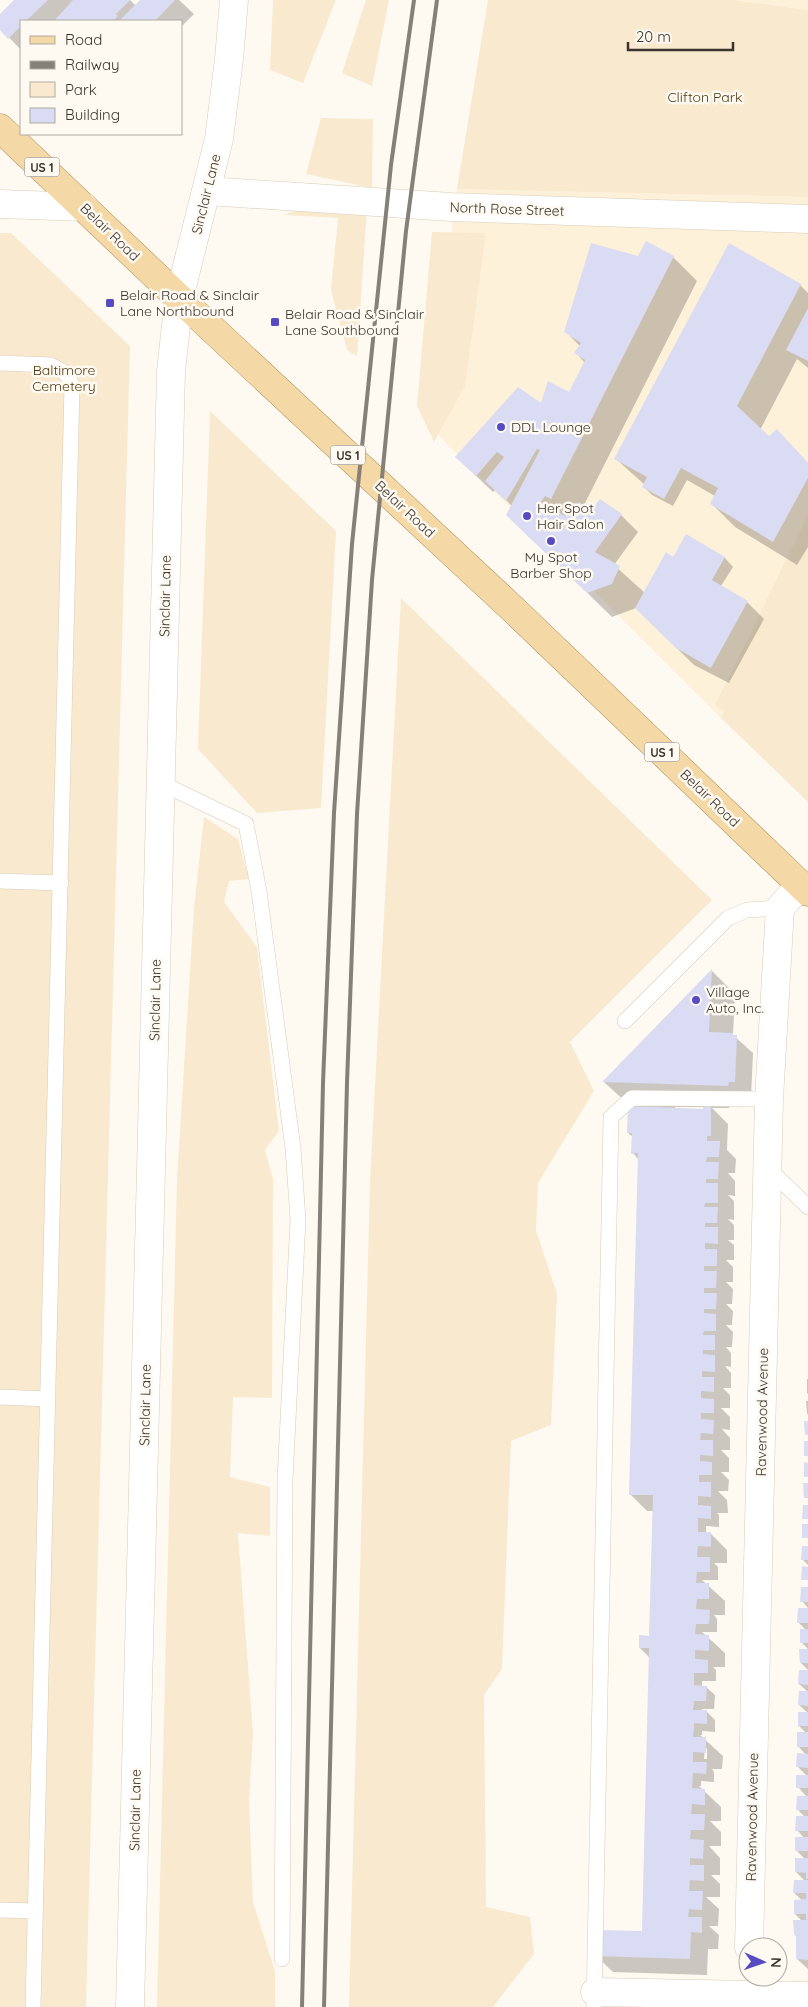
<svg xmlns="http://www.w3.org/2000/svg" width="808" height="2007" font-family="Quicksand,sans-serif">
<rect width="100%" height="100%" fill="#fef9f1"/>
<path fill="#fef1da" d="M 735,0 L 808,0 L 808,10 Z
M 457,189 L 808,197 L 808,553 L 721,718 L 427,424 Z"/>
<path fill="#f9eacf" d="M 273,0 L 336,0 L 303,83 L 270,70 Z
M 366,0 L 389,0 L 372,86 L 342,73 Z
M 488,0 L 734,0 L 808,10 L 808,197 L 457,189 Z
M 321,118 L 373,119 L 372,188 L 306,174 Z
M 312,203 L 367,210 L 357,356 L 347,350 L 331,290 L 338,218 L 284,215 Z
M 432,232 L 486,233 L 465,386 L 434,442 L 417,406 Z
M 0,233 L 11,233 L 130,346 L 86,2007 L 0,2007 Z
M 210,411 L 336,531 L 321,808 L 257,813 L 198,749 Z
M 808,515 L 808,802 L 721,718 L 724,711 L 715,705 Z
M 401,598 L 712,900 L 570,1042 L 594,1091 L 538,1183 L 536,1230 L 557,1294 L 551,1425 L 511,1441 L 502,1669 L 484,1695 L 486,1907 L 530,1917 L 534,1954 L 493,2007 L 349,2007 L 370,1180 Z
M 204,817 L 238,839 L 249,879 L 229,881 L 224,902 L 257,947 L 279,1131 L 265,1150 L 273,1179 L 272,1398 L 233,1397 L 230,1477 L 270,1487 L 270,1536 L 238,1533 L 253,1733 L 249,1800 L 253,1902 L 275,1971 L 275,2007 L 157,2007 L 177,1179 L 194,908 Z"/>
<path fill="#0003" fill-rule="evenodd" d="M 16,0 L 130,0 L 136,6 L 141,0 L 179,0 L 194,14 L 181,27 L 181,21 L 21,21 L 21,50 L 0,28 L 0,16 Z
M 638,257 L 673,257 L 697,281 L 583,507 L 592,513 L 601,501 L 621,515 L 638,532 L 614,565 L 645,593 L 673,558 L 687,536 L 725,558 L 733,567 L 721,586 L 747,602 L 764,619 L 729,683 L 694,665 L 636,608 L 612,617 L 531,538 L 512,506 L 495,490 L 493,492 L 474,474 L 541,405 L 569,394 L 585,363 L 576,353 L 580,346 L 566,332 Z
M 800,285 L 808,293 L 808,368 L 797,359 L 760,430 L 769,438 L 808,463 L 808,547 L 797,565 L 735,527 L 711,503 L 715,496 L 687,480 L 673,506 L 652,495 L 644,487 L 645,485 L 616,459 Z
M 712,971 L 735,994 L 733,1035 L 753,1053 L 751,1098 L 730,1101 L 729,1108 L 712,1108 L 728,1124 L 727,1150 L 736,1159 L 735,1173 L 728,1173 L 735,1181 L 735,1196 L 728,1195 L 734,1201 L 734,1220 L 728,1219 L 734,1225 L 734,1240 L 728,1240 L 734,1245 L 734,1260 L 726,1260 L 733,1267 L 733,1282 L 726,1282 L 733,1289 L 732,1304 L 726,1304 L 733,1311 L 732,1325 L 726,1325 L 733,1332 L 732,1347 L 726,1347 L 731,1353 L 731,1367 L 725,1366 L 731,1373 L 731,1388 L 723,1388 L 730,1395 L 730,1408 L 721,1408 L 730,1417 L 730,1430 L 722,1429 L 730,1438 L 730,1450 L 721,1450 L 729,1458 L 729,1472 L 721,1472 L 729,1480 L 728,1491 L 718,1491 L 727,1500 L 728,1513 L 717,1513 L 719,1515 L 719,1527 L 706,1526 L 706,1532 L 711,1534 L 727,1550 L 727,1563 L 714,1563 L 718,1567 L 718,1580 L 702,1580 L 725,1601 L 725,1615 L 714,1615 L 717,1619 L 717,1632 L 702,1632 L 725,1653 L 725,1667 L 713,1667 L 716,1670 L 716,1681 L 702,1681 L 702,1687 L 706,1687 L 715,1695 L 714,1709 L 702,1709 L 701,1711 L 707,1712 L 715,1720 L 715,1732 L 702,1731 L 702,1735 L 700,1735 L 723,1756 L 722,1769 L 712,1769 L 714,1772 L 714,1782 L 701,1781 L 701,1786 L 699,1786 L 721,1807 L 721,1821 L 710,1821 L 721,1832 L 721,1846 L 709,1846 L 720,1858 L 720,1875 L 711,1875 L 720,1884 L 720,1897 L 706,1897 L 719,1909 L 718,1926 L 709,1926 L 719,1935 L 718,1949 L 708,1949 L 707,1975 L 613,1972 L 596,1956 L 643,1933 L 650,1658 L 640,1648 L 650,1637 L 653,1511 L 647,1511 L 630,1494 L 639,1160 L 633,1153 L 633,1137 L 628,1133 L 629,1105 L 604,1082 ZM 675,1107 L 704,1107 L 704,1110 L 675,1109 ZM 705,1747 L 707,1749 L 707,1759 L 704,1759 Z
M 807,1379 L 808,1379 L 808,1394 L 807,1393 Z
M 806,1401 L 808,1401 L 808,1415 L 807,1413 Z
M 808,1547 L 808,1565 L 803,1560 Z
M 808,1588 L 808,1608 L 802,1601 Z
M 808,1609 L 808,1649 L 801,1642 L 807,1631 L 799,1623 Z
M 808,1651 L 808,1670 L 801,1663 Z
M 808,1671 L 808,1969 L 797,1959 L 798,1938 L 795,1935 L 803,1922 L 795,1914 L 803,1901 L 794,1893 L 805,1881 L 796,1872 L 805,1859 L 796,1850 L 805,1839 L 797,1830 L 806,1818 L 797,1809 L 807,1797 L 798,1787 L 807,1776 L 798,1767 L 806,1755 L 798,1746 L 807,1734 L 799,1726 L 808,1713 L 799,1705 L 808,1692 L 799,1684 Z"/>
<path fill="#d9dcf2" d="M 14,0 L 48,0 L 26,21 L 21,21 L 21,26 L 8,39 L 0,30 L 0,14 Z
M 73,0 L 130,0 L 116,14 L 118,16 L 113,21 L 54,21 Z
M 140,0 L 175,0 L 155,21 L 119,21 Z
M 646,241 L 674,256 L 551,499 L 545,496 L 541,502 L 565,516 L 568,511 L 571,513 L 579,502 L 591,511 L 600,499 L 622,514 L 595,552 L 620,566 L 612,584 L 587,593 L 506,515 L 540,450 L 537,449 L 506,501 L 485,481 L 504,457 L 497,452 L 476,476 L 455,457 L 518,387 L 541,403 L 548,381 L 569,392 L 585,360 L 574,353 L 581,343 L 564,332 L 591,243 L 638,256 Z
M 729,243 L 801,284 L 737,406 L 769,436 L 777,429 L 808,463 L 808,478 L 773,542 L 710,504 L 718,488 L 681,468 L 664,499 L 642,487 L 647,477 L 614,459 Z
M 808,308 L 808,361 L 786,350 Z
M 686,534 L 725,557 L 712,580 L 748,601 L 711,668 L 676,648 L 635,608 L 666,552 L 673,557 Z
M 712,969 L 709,1032 L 733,1033 L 733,1035 L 737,1035 L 735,1082 L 729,1082 L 728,1086 L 602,1082 Z
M 703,1105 L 711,1105 L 711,1136 L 707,1136 L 707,1141 L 720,1141 L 719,1157 L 707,1157 L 706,1162 L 719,1162 L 718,1179 L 706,1179 L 706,1183 L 718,1183 L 718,1203 L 705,1203 L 704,1207 L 718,1207 L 717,1223 L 705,1223 L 705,1227 L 718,1227 L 718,1244 L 705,1243 L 705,1249 L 717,1249 L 717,1266 L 704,1266 L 704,1271 L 717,1271 L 716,1288 L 704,1288 L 704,1293 L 717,1293 L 716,1309 L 704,1309 L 704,1313 L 716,1314 L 716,1331 L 704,1331 L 703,1335 L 715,1335 L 715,1350 L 703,1350 L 703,1354 L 715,1355 L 715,1372 L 702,1371 L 702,1377 L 714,1377 L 714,1392 L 701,1391 L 701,1398 L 714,1399 L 714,1413 L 701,1413 L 701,1419 L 714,1420 L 713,1434 L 701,1433 L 700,1440 L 713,1440 L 713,1456 L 700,1455 L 700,1461 L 712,1462 L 712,1475 L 699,1475 L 699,1482 L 711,1482 L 711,1497 L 698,1496 L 698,1505 L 711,1506 L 711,1519 L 698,1518 L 698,1532 L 711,1532 L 711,1547 L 698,1546 L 697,1557 L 710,1557 L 710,1572 L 697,1572 L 696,1583 L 709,1583 L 709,1599 L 697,1599 L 696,1609 L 710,1610 L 709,1624 L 696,1624 L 695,1634 L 709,1635 L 709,1651 L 695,1650 L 695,1659 L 708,1660 L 708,1673 L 694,1673 L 694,1685 L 707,1686 L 706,1701 L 694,1701 L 693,1710 L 707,1710 L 707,1724 L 694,1723 L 694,1727 L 693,1737 L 706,1737 L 706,1753 L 693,1752 L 693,1762 L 707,1762 L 706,1774 L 693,1773 L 692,1788 L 705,1789 L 705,1805 L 692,1804 L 691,1814 L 705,1814 L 704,1830 L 691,1830 L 690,1839 L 704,1840 L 703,1859 L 690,1858 L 690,1865 L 704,1865 L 704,1881 L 690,1880 L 689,1891 L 703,1891 L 702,1910 L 689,1909 L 688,1917 L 702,1917 L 702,1933 L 691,1932 L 690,1959 L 595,1956 L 596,1930 L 642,1931 L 649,1648 L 639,1648 L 639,1635 L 649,1636 L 653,1495 L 629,1495 L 638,1153 L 631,1154 L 632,1133 L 627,1133 L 628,1106 L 703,1109 Z
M 804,1421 L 808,1421 L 808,1435 L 805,1435 Z
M 804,1441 L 808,1441 L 808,1456 L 804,1456 Z
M 804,1462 L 808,1463 L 808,1477 L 804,1477 Z
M 803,1483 L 808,1483 L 808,1498 L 804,1498 Z
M 803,1505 L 808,1505 L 808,1519 L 802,1519 Z
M 802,1524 L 808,1524 L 808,1538 L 802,1538 Z
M 802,1546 L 808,1546 L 808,1560 L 801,1560 Z
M 802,1566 L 808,1567 L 808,1580 L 801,1580 Z
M 801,1587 L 808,1587 L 808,1602 L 800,1602 Z
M 798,1608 L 808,1608 L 808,1623 L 797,1623 Z
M 800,1629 L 808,1629 L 808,1643 L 800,1643 Z
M 799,1649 L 808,1649 L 808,1663 L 800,1663 Z
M 799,1670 L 808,1670 L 808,1685 L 798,1684 Z
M 799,1691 L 808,1691 L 808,1706 L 798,1705 Z
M 798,1712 L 808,1712 L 808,1726 L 798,1726 Z
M 797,1732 L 808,1732 L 808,1747 L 797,1747 Z
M 797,1753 L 808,1754 L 808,1768 L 796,1767 Z
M 796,1775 L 808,1775 L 808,1788 L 796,1788 Z
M 797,1796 L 808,1796 L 808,1810 L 796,1810 Z
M 796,1816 L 808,1816 L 808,1831 L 795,1831 Z
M 795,1837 L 808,1837 L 808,1851 L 795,1851 Z
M 795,1858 L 808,1858 L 808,1879 L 806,1879 L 806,1873 L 795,1872 Z
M 794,1880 L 808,1880 L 808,1960 L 796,1959 L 796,1935 L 794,1935 L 793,1920 L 806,1920 L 806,1914 L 794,1914 L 794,1900 L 806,1899 L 806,1893 L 793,1893 Z"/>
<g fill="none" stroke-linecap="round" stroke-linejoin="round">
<g stroke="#d8ccb7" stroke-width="16">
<path id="lane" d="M 0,363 L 51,365 L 67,374 L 72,386 L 33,2007
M 161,783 L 246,824 L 259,891 L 293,1148 L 298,1220 L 285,1480 L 282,1959
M 0,881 L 61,883
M 625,1021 L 728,918 L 747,910 L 780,908
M 768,1168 L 808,1207
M 0,1397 L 48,1399
M 0,1910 L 35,1911
M 594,2007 L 611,1117 L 632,1098 L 769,1099"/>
</g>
<g stroke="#d8ccb7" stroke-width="29">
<path id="street" d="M 207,191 L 451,207 L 808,219
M 0,204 L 84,207
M 749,1947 L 769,1099 L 780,908 L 800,885
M 595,1992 L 808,1996"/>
</g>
<g stroke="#d8ccb7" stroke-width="29">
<path id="secondary" d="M 130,2007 L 171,371 L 179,298 L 219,139 L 229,59 L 234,0"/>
</g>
<g stroke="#ad8e56" stroke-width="29">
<path id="primary" d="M 0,128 L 179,298 L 516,612 L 808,892"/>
</g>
<use href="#lane" stroke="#fff" stroke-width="15"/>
<use href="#street" stroke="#fff" stroke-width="28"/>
<use href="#secondary" stroke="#fff" stroke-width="28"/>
<use href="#primary" stroke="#f4d9a7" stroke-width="28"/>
<path stroke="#858078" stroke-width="4" d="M 302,2007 L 323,1083 L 334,813 L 352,544 L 391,165 L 414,0
M 324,2007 L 347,1083 L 357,814 L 372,580 L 406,231 L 437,0"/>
</g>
<g fill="#564bc3" stroke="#fef9f1" stroke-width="2">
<rect x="105" y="298" width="10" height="10" rx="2.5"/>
<rect x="270" y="317" width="10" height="10" rx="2.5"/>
<circle cx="501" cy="427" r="5"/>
<circle cx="527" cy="516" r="5"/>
<circle cx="551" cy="541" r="5"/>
<circle cx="696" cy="1000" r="5"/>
</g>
<g text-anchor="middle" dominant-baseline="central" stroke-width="5" stroke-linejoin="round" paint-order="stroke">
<g fill="#fef9f1" stroke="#746f67" stroke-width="1">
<rect x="24.5" y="157.5" width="35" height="19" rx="4"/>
<rect x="330.5" y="445.5" width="35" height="19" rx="4"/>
<rect x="644.5" y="742.5" width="35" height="19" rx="4"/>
</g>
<g font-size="12" font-weight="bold" fill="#39342c">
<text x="42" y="167">US 1</text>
<text x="348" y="455">US 1</text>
<text x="662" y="752">US 1</text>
</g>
<g font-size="14" fill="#4f3b13" stroke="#fef9f1">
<text x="705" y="97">Clifton Park</text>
<text x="64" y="370">Baltimore<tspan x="64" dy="16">Cemetery</tspan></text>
</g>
<g font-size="14" fill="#39342c" stroke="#fef9f1">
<text transform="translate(206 194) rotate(-76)">Sinclair Lane</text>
<text transform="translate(507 209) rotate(2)">North Rose Street</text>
<text transform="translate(110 232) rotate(44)">Belair Road</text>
<text transform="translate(405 509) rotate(43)">Belair Road</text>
<text transform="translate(165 596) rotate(-89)">Sinclair Lane</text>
<text transform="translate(710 798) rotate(44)">Belair Road</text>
<text transform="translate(155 1000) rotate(-89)">Sinclair Lane</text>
<text transform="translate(145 1405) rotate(-89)">Sinclair Lane</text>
<text transform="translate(762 1412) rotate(-89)">Ravenwood Avenue</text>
<text transform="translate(135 1810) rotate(-89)">Sinclair Lane</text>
<text transform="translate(752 1817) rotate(-89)">Ravenwood Avenue</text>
</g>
<g font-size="14" fill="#39342c" stroke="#fef9f1" text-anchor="start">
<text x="120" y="295">Belair Road &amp; Sinclair<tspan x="120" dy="16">Lane Northbound</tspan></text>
<text x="285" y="314">Belair Road &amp; Sinclair<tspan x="285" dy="16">Lane Southbound</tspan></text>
<text x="511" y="427">DDL Lounge</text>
<text x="537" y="508">Her Spot<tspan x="537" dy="16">Hair Salon</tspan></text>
<text x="551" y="557" text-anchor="middle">My Spot<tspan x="551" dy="16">Barber Shop</tspan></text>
<text x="706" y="992">Village<tspan x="706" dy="16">Auto, Inc.</tspan></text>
</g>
</g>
<rect x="20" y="20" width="162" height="115" fill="#fef9f1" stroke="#afaaa2"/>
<rect x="30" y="36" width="25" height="8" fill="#f4d9a7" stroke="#afaaa2"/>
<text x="65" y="45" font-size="15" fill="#39342c">Road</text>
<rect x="30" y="61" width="25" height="8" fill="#858078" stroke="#afaaa2"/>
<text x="65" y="70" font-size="15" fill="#39342c">Railway</text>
<rect x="30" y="82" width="25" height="15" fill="#f9eacf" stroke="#afaaa2"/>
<text x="65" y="95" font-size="15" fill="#39342c">Park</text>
<rect x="30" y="108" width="25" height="15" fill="#d9dcf2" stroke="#afaaa2"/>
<text x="65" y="120" font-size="15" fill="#39342c">Building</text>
<g transform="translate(763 1962) rotate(92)"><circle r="24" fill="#fef9f1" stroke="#afaaa2"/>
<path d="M0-4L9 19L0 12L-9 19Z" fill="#564bc3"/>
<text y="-8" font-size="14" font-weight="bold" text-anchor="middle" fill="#39342c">N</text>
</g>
<path d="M628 42v8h105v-8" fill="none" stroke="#39342c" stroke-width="2.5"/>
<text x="636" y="42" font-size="15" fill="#39342c" stroke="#fef9f1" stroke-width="4" paint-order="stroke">20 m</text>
</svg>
